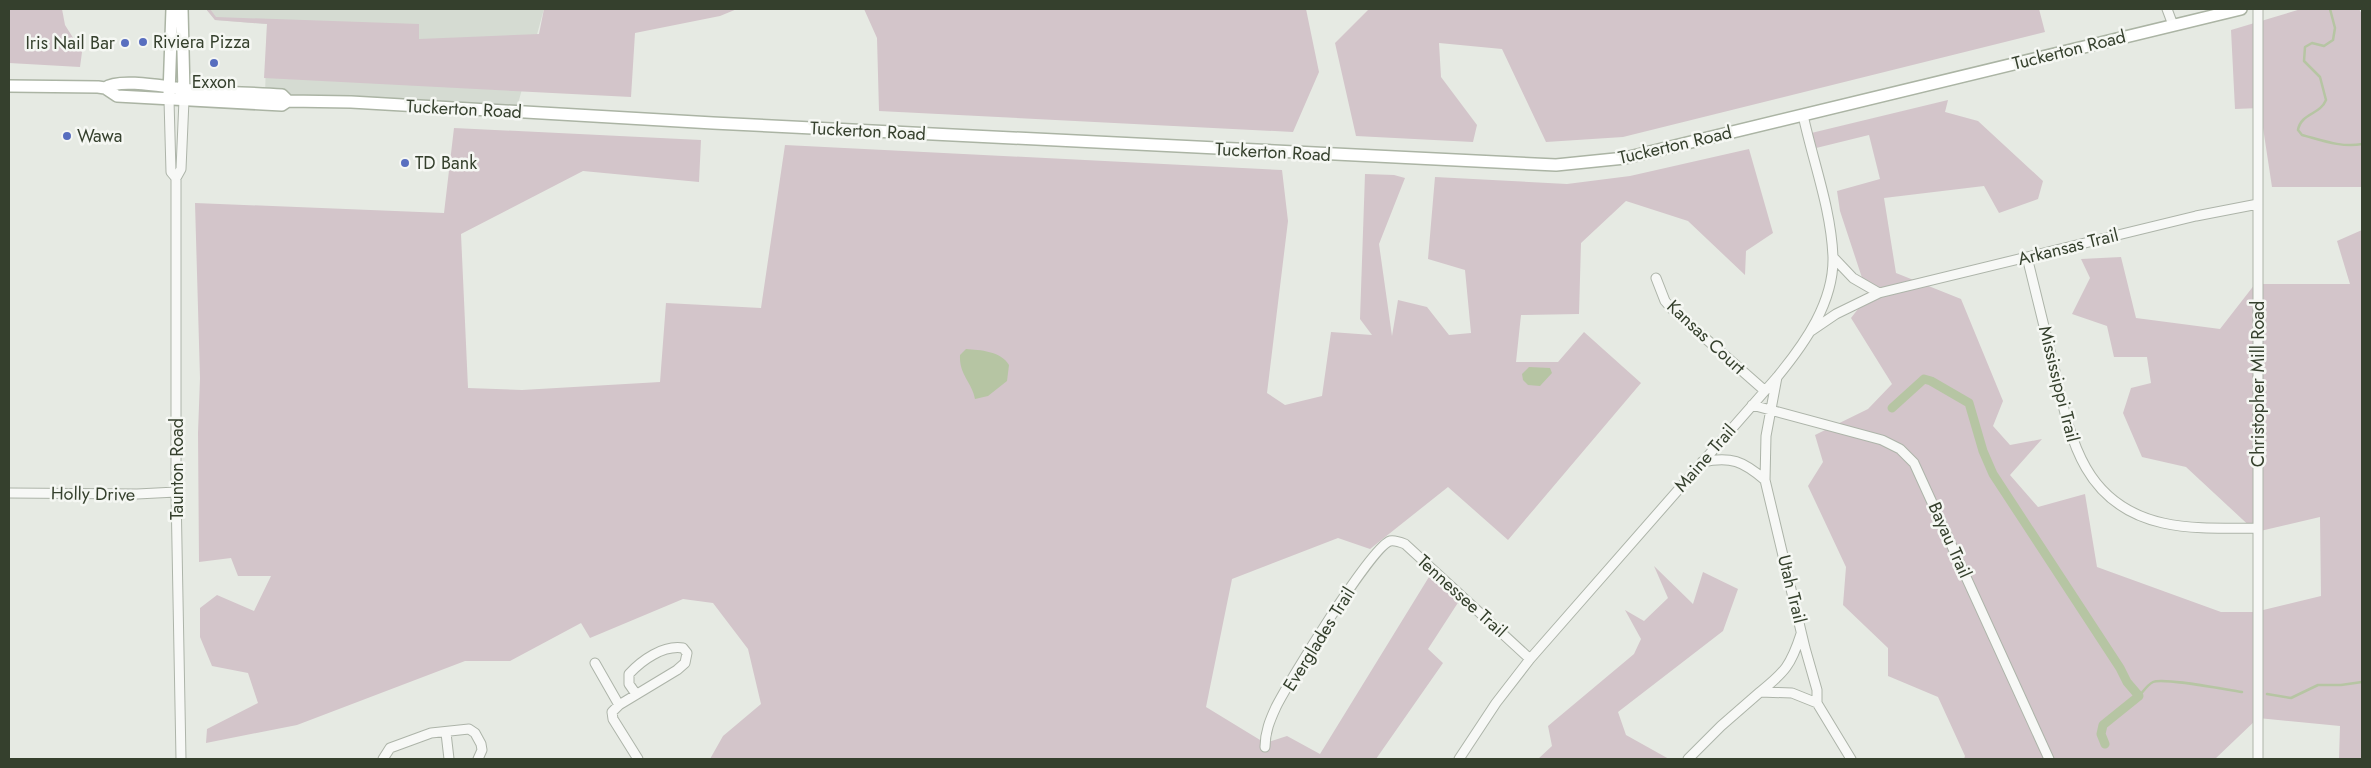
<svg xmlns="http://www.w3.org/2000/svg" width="2371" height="768" font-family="Jost,sans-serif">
<rect width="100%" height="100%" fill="#e6eae3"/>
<path fill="#d5dbd2" d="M 206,9 L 544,9 L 516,111 L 265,96 L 267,24 L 215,20 Z"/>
<path fill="#d3c5ca" d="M 9,9 L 62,9 L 65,25 L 82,52 L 80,67 L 9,63 Z
M 206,9 L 210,9 L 216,17 L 419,24 L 419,39 L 539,34 L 544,9 L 737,9 L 720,16 L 635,33 L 631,97 L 264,78 L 267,24 L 215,20 Z
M 864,9 L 1306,9 L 1319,72 L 1293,132 L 879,111 L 877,38 Z
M 1369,9 L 2039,9 L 2045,32 L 1623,137 L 1546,142 L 1502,49 L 1439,43 L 1441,77 L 1477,125 L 1473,142 L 1356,136 L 1335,43 Z
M 2301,9 L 2359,9 L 2362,14 L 2362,187 L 2272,187 L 2260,108 L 2235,109 L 2231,30 Z
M 1948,100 L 1945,112 L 1978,121 L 2043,181 L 2038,199 L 1999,213 L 1984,186 L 1884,198 L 1896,273 L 1961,299 L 2003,401 L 1993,426 L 2010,445 L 2042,439 L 2010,475 L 2038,507 L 2085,494 L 2097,567 L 2221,612 L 2255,612 L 2321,596 L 2320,517 L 2256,532 L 2186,467 L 2142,457 L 2123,413 L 2131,388 L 2151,383 L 2147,357 L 2114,357 L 2107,326 L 2072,314 L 2090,278 L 2081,259 L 2121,257 L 2136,318 L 2220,329 L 2255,284 L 2350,284 L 2337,241 L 2362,230 L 2362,759 L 2339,759 L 2340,726 L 2258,718 L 2215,759 L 1964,759 L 1965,756 L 1938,697 L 1888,676 L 1888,648 L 1843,605 L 1846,567 L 1808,486 L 1823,462 L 1815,435 L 1868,409 L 1892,384 L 1851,318 L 1868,296 L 1840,211 L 1837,191 L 1880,179 L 1869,135 L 1808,150 L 1803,135 Z
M 454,128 L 701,140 L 699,182 L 583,171 L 461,234 L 468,388 L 522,390 L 660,382 L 666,303 L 761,308 L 785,145 L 1282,170 L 1288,221 L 1267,393 L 1285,405 L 1322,396 L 1331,332 L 1372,335 L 1360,319 L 1365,174 L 1394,175 L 1405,178 L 1379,244 L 1392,336 L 1398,300 L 1427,307 L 1449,335 L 1471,333 L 1465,270 L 1428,259 L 1435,177 L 1567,184 L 1630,176 L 1749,149 L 1773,233 L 1746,251 L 1745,275 L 1688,221 L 1626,201 L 1581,243 L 1579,314 L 1521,315 L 1516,362 L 1558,362 L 1584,332 L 1641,383 L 1508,540 L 1448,487 L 1370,549 L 1338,538 L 1232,579 L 1206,707 L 1265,743 L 1287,736 L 1320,754 L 1432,572 L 1461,598 L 1428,649 L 1443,663 L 1376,759 L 710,759 L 723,736 L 761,704 L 748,649 L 713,603 L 683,599 L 590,638 L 581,623 L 510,661 L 465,661 L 297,725 L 206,743 L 207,729 L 258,703 L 248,673 L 212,666 L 200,637 L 200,608 L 217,595 L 254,611 L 271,576 L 238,576 L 231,558 L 199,562 L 198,433 L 200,378 L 195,203 L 444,213 Z
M 1654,566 L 1693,604 L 1703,572 L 1738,589 L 1723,631 L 1618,712 L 1626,735 L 1669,759 L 1538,759 L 1552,746 L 1548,726 L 1634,654 L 1641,639 L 1625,610 L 1644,621 L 1668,598 Z"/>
<path fill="#b6c5a3" d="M 966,349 C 980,350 1001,351 1009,365 L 1007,381 L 988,396 L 975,399 C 972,382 959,375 960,355 Z
M 1529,367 L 1550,368 L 1552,373 L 1540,386 L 1528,385 L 1523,380 L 1522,374 Z"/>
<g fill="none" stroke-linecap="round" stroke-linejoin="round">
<path stroke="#b6c5a3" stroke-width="2.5" d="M 2330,9 L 2335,28 L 2333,40 L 2324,46 L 2312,43 L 2305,47 L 2304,61 L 2320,77 L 2326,100 C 2320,115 2301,113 2298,130 L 2302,135 C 2321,140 2342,148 2362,144
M 2267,694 L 2291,698 L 2318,685 L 2341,685 L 2362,682
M 2139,696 C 2143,692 2147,685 2153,682 C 2163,677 2227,690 2242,692"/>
<path stroke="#b6c5a3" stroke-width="9" d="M 1892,408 L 1924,379 L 1931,381 L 1969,403 L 1983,451 L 1993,474 L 2120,668 L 2127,682 L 2139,696 L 2103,725 L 2101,734 L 2105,744"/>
<g stroke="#adb4a9" stroke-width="11">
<path id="minor" d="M 2167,9 L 2173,25
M 169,100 L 171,172 L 176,178
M 2027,257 C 2036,294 2045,330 2054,367 C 2070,437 2082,505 2163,523 C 2194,530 2227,528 2258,528
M 1656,278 L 1665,301 L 1672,309 L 1764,390
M 1879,293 L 2196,216 L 2258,204
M 1811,331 L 1836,314 L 1879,293 L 1853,278 L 1833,257
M 1777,377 L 1766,436 L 1765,480 L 1805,648 L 1817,690 L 1817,703 L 1851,759
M 1752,405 L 1882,440 L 1900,449 L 1914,463 L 2049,759
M 1702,462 C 1731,456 1743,461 1765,480
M 9,493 L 137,494 L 176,492
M 595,663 L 619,705
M 1760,692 C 1785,672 1791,665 1801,634
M 636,694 L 629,684 L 629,674 C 642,660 663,645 683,648 L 687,653 L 685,663 L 677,670 L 619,705 L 612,712 L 613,719 L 638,759
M 446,733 L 449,759
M 1265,747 C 1265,732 1270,720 1276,707 C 1288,683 1371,547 1390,541 C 1395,540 1400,542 1405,544 L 1530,659
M 181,759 L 176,492 L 176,178 L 181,169 L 184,100
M 383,759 L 390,748 L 431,733 L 469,729 L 475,733 L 481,744 L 482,750 L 478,759
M 1459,759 L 1496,703 L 1530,659 L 1778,376 C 1805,343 1834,302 1833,257 C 1831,208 1813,162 1803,115
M 1688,759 L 1721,726 L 1760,692 L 1792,693 L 1817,703
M 2258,759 L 2258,9"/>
</g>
<g stroke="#abb4a4" stroke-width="14">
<path id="major" d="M 182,9 L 184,93
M 9,86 L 98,87 L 105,88 L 117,96 L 263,104 L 282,105 L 288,101 L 351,102 L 713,123 L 1556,165 L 1625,158 L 2241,9
M 105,88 C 121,76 179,90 201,91 C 228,93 255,93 282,95 L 288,101
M 169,94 L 172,9"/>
</g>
<use href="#minor" stroke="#f7f8f6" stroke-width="9"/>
<use href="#major" stroke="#fff" stroke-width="11"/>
</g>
<g fill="#586ebf" stroke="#f5f7f3" stroke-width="2">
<circle cx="143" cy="42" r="5"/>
<circle cx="125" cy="43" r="5"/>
<circle cx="214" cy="63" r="5"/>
<circle cx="67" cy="136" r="5"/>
<circle cx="405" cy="163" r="5"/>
</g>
<g text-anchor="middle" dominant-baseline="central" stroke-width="5" stroke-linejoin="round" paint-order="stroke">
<g font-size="18" fill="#35402d" stroke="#f5f7f3" text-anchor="start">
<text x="153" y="42">Riviera Pizza</text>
<text x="115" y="43" text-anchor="end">Iris Nail Bar</text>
<text x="214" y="82" text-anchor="middle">Exxon</text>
<text x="77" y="136">Wawa</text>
<text x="415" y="163">TD Bank</text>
</g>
<g font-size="18" fill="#35402d" stroke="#f5f7f3">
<text transform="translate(2069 50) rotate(-14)">Tuckerton Road</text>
<text transform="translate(464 109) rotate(3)">Tuckerton Road</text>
<text transform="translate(868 131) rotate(3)">Tuckerton Road</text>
<text transform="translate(1675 145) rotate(-13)">Tuckerton Road</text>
<text transform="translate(1273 152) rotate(3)">Tuckerton Road</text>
<text transform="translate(2068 247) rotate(-14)">Arkansas Trail</text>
<text transform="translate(1706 337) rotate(43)">Kansas Court</text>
<text transform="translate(2059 384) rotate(76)">Mississippi Trail</text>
<text transform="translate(2258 384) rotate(-90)">Christopher Mill Road</text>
<text transform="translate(1705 458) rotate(-49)">Maine Trail</text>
<text transform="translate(177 469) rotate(-90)">Taunton Road</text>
<text transform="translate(93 494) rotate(1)">Holly Drive</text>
<text transform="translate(1950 540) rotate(66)">Bayau Trail</text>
<text transform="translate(1792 589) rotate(76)">Utah Trail</text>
<text transform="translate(1462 596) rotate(42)">Tennessee Trail</text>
<text transform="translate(1319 639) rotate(-58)">Everglades Trail</text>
</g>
</g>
<rect width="2371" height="768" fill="none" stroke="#35402d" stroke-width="20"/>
</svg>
